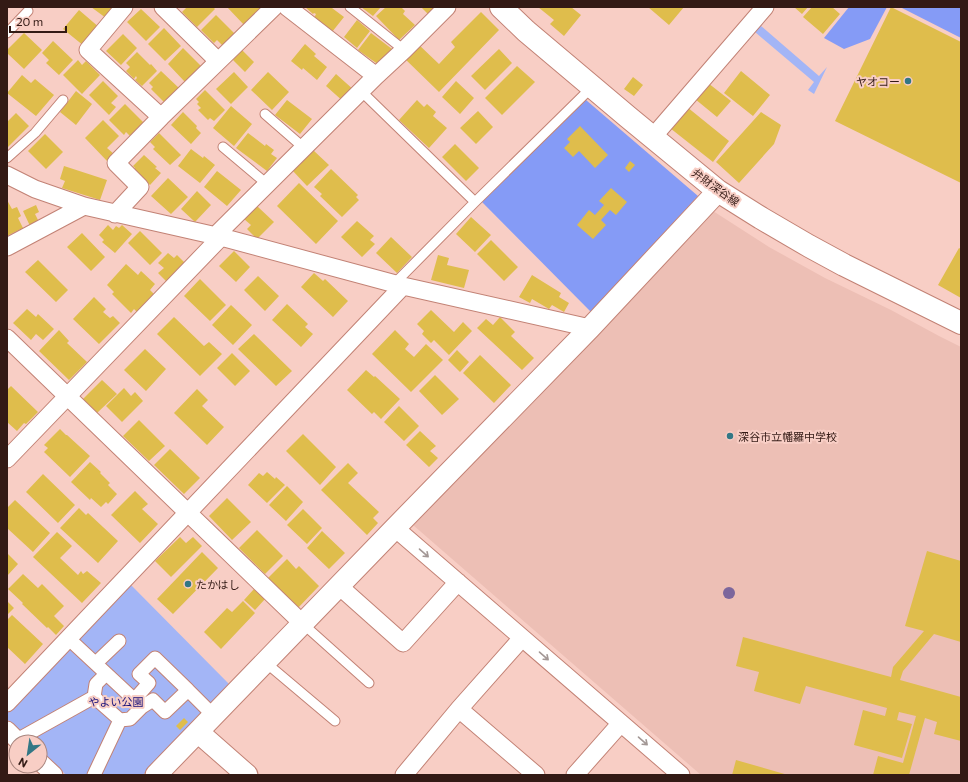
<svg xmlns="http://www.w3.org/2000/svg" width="968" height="782" font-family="Commissioner,'Noto Sans JP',sans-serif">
<rect width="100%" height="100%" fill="#f8cec5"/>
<path fill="#edbfb5" d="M 713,211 L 769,247 L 825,278 L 891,310 L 939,336 L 961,347 L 961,775 L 701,775 L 413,525 Z"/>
<path fill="#a3b5f6" d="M 765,15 L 768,17 L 761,26 L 819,76 L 827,67 L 814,94 L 808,90 L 814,82 L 755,32 L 748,41 L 745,38 Z
M 130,584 L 229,684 L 143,775 L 66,775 L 40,750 L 40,742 L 31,742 L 8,720 L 8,711 Z"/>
<path fill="#859bf6" d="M 849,7 L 887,7 L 870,39 L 844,49 L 824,38 Z
M 900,7 L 961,7 L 961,38 Z
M 586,100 L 698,196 L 591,312 L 482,202 Z"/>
<path fill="#dfbd4c" d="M 91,7 L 114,7 L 106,18 Z
M 187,7 L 213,7 L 215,9 L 197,27 L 182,12 Z
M 227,7 L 258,7 L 262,10 L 245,26 Z
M 305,7 L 333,7 L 332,8 L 344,17 L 332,32 L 314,18 L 316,14 L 314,13 L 313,14 Z
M 361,7 L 381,7 L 373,16 Z
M 386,7 L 401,7 L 405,11 L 403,14 L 415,25 L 399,40 L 376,16 Z
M 421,7 L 435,7 L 428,14 Z
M 538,7 L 571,7 L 581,15 L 564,36 L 550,24 L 554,20 Z
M 648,7 L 684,7 L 669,25 Z
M 794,7 L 808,7 L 802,14 Z
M 812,7 L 832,7 L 840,14 L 823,34 L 803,17 Z
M 891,7 L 961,42 L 961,183 L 835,121 Z
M 141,9 L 160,27 L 146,41 L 127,22 Z
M 79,10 L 100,28 L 84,46 L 63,29 Z
M 481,12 L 499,30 L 439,92 L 403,57 L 417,43 L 439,64 L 455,47 L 451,42 Z
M 216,15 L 237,36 L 225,48 L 217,40 L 214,43 L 201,30 Z
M 357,20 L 370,31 L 357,48 L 344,37 Z
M 164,28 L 181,46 L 165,61 L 148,44 Z
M 24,33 L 42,50 L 24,69 L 7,53 L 7,50 Z
M 371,33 L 392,49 L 379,65 L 358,50 Z
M 123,34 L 137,48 L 121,65 L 106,51 Z
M 53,41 L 73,60 L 59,75 L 46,63 L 49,60 L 42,53 Z
M 305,44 L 316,54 L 314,56 L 327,67 L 317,80 L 303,68 L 302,70 L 291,61 Z
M 183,48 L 201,66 L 185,82 L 168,64 Z
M 499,49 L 512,63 L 485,90 L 471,76 Z
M 242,50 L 254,62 L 245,72 L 233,60 Z
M 137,52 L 150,65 L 151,64 L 157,71 L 142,86 L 135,80 L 137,78 L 136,76 L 134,79 L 126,71 L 130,67 L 126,63 Z
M 78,60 L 82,65 L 86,61 L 100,75 L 82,94 L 63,75 Z
M 517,66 L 535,82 L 502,115 L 485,98 Z
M 161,71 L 180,89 L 166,104 L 151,89 L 153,87 L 149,83 Z
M 741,71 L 770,95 L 753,116 L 724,93 Z
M 234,72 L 248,87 L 231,104 L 216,89 Z
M 268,72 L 289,92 L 272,110 L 251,90 Z
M 336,74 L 355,91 L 345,103 L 326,86 Z
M 22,75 L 31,83 L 35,79 L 54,95 L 36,116 L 7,93 Z
M 633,77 L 643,85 L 634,96 L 624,89 Z
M 103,81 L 118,96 L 111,103 L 116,107 L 109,115 L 89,95 Z
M 456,81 L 474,98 L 460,114 L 442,97 Z
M 708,83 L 731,101 L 717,117 L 695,99 Z
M 205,90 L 225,110 L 214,121 L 210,118 L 208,120 L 198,110 L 201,108 L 197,104 L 199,102 L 196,99 Z
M 76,91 L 92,104 L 76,125 L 60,112 Z
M 287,100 L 312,119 L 300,134 L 275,115 Z
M 417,100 L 424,107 L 427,104 L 436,112 L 433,116 L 447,128 L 429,148 L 399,120 Z
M 125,104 L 146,125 L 133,139 L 126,132 L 124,135 L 109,120 Z
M 231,106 L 252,124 L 234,146 L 213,128 Z
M 687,107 L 729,141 L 713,162 L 670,128 Z
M 478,111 L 493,127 L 476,144 L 460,128 Z
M 183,112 L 197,126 L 196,128 L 201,133 L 191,144 L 171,125 Z
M 761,112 L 781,125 L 774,144 L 739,183 L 716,162 Z
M 16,113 L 29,126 L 7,148 L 7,122 Z
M 103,120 L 119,136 L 107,148 L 114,154 L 107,161 L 85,138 Z
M 580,126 L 608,155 L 595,168 L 579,151 L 573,157 L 564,148 L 570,142 L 567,139 Z
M 159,133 L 181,155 L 170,165 L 153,149 L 155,147 L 150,142 Z
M 248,133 L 265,146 L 266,144 L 274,150 L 271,154 L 277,158 L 267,171 L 236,148 Z
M 45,134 L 63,152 L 46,169 L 28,151 Z
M 455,144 L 479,168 L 466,181 L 442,157 Z
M 191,149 L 203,158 L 204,156 L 215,165 L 200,183 L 178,166 Z
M 313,150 L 329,165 L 307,186 L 292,170 Z
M 144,155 L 157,167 L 155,168 L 161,173 L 150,185 L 134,170 L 135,168 L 133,166 Z
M 630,161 L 635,165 L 629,172 L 625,168 Z
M 64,166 L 107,180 L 100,200 L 62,188 L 65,181 L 60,179 Z
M 331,169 L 358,195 L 356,197 L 359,200 L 342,217 L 320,196 L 322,194 L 314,187 Z
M 217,171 L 241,190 L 227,206 L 204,187 Z
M 168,178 L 188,197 L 171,214 L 151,196 Z
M 299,183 L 338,221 L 316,244 L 277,206 Z
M 611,188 L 627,202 L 616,215 L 610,210 L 601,220 L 606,225 L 593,239 L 577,225 L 589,210 L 595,215 L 604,205 L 599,201 Z
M 197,191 L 211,205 L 195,222 L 181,209 Z
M 7,200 L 12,209 L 17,207 L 21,216 L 18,218 L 23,228 L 7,236 Z
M 36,205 L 39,212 L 35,214 L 39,222 L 30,226 L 23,211 Z
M 257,206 L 274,222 L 257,239 L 247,229 L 251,225 L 244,219 Z
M 471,217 L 491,235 L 475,252 L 456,234 Z
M 357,221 L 374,236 L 370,240 L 375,244 L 362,257 L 341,237 Z
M 108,225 L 113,230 L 116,226 L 119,228 L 122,225 L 132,234 L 115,253 L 102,242 L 104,240 L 99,235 Z
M 140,231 L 162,253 L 150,265 L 128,243 Z
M 82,233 L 105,257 L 91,271 L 67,247 Z
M 391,237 L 412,257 L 397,273 L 376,253 Z
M 491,240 L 518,267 L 504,281 L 477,254 Z
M 959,248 L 961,249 L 961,298 L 938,285 Z
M 234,251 L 250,267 L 236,282 L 219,266 Z
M 168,253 L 174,258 L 177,255 L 185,263 L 167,282 L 158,273 L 164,268 L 158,263 Z
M 438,255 L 449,258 L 447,265 L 469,270 L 464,288 L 431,280 Z
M 38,260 L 68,290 L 56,302 L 25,272 Z
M 126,264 L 138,275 L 141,271 L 155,284 L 150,290 L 156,296 L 139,314 L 134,309 L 131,313 L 112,294 L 114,292 L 107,285 Z
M 314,273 L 323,281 L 325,279 L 348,301 L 333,317 L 301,287 Z
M 532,275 L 561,293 L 559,297 L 569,303 L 564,312 L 552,305 L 549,309 L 532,299 L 530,303 L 519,297 Z
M 258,276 L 279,296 L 265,311 L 244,290 Z
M 200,279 L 226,305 L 210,321 L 184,296 Z
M 94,297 L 106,309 L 103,312 L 110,318 L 113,316 L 120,323 L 99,344 L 73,319 Z
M 287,304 L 308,324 L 305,327 L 313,334 L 301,347 L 272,320 Z
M 231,305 L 252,325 L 233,345 L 212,325 Z
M 27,309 L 36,317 L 38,314 L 54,329 L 43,340 L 36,334 L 31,340 L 13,323 Z
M 431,310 L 454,332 L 463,322 L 472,331 L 449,355 L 434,340 L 431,343 L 422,334 L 424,331 L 417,324 Z
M 174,317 L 204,346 L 209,342 L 222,354 L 200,376 L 157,334 Z
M 500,317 L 515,332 L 511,336 L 534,358 L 522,370 L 477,328 L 486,319 L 493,325 Z
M 59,330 L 69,341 L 67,343 L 87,362 L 69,380 L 39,351 Z
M 395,330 L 409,344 L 405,349 L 414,357 L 426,344 L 443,360 L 411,392 L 372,354 Z
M 254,334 L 292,371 L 276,386 L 238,349 Z
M 145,349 L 166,369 L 146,391 L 124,370 Z
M 457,350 L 469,362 L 460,372 L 448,360 Z
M 232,353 L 250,371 L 235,386 L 217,368 Z
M 480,355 L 511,385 L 494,403 L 463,373 Z
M 366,370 L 374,377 L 375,376 L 400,399 L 381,419 L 374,412 L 372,414 L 347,390 Z
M 435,375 L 459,399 L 442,415 L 419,391 Z
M 102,380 L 117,394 L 97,413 L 83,399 Z
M 11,386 L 38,412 L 26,424 L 24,423 L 17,431 L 7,422 L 7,390 Z
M 124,388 L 131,396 L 135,392 L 143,401 L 122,422 L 106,406 Z
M 197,389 L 208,400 L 202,406 L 224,427 L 207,445 L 174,413 Z
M 399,406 L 419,426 L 404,441 L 384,422 Z
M 139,420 L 165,446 L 149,461 L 123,436 Z
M 60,429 L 66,435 L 67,435 L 90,456 L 70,477 L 44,452 L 48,448 L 44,445 Z
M 420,431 L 436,446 L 430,451 L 438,458 L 429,467 L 406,445 Z
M 303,434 L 336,467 L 320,485 L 286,451 Z
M 170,449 L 200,478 L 184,494 L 154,465 Z
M 90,462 L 101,472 L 100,473 L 110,483 L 108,485 L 117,494 L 108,504 L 106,502 L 101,507 L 91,498 L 90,500 L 71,482 Z
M 348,463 L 358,473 L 348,483 L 379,512 L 373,518 L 378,523 L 367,535 L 321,490 Z
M 267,472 L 275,479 L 276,477 L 285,485 L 267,503 L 248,485 L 259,473 L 263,476 Z
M 43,474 L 75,505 L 58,523 L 26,492 Z
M 287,486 L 303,502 L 286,521 L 269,505 Z
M 135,491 L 148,504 L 142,509 L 158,524 L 140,543 L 111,515 Z
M 227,498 L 251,522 L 232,540 L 209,516 Z
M 15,500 L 50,533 L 33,552 L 7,528 L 7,508 Z
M 79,508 L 86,515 L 88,513 L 118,541 L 98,563 L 60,528 Z
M 303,509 L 322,528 L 307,544 L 287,525 Z
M 257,530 L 283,556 L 265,574 L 239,548 Z
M 322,531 L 345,553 L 329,569 L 307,548 Z
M 57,532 L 72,546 L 60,558 L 78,575 L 81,571 L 83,574 L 87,571 L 101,583 L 82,603 L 33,557 Z
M 180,537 L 186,543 L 193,537 L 202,546 L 171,577 L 155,561 Z
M 927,551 L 961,561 L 961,642 L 934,634 L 903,671 L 900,680 L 961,697 L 961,741 L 934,734 L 937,722 L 925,718 L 909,775 L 873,775 L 878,756 L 903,763 L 916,716 L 899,712 L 897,720 L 912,724 L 902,758 L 854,745 L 863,710 L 885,716 L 887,708 L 806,686 L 800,704 L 754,691 L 759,672 L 736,666 L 743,637 L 891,677 L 893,667 L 924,631 L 905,626 Z
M 202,552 L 218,568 L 173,614 L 157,599 Z
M 7,553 L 18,564 L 7,576 Z
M 287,559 L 296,569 L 299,566 L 319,586 L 297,609 L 267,579 Z
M 23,574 L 38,588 L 42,584 L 64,606 L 54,616 L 64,626 L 56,635 L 48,627 L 47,628 L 22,604 L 23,603 L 8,589 Z
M 254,589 L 265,599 L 255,610 L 244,600 Z
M 7,601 L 14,608 L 7,615 Z
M 243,601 L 255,613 L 221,649 L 204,632 L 227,608 L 232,612 Z
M 12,615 L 43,644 L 25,664 L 7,647 L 7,620 Z
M 184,718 L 188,722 L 180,730 L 176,726 Z
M 736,760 L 788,775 L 732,775 Z"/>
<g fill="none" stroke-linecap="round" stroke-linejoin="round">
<g stroke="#c28275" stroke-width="11">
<path id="service" d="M 350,7 L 404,50
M 7,33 L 28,11
M 361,91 L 475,202
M 265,114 L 304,148
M 223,147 L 267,184
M 7,158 L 35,133 L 63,100
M 394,284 L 475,202 L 592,87
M 302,623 L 369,683
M 265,662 L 335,721"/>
</g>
<g stroke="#c28275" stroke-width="15">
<path id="pedestrian" d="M 68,638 L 140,705
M 96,663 L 119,641
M 94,697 L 120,720
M 134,700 L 149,683 L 139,674 L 155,658 L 188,690
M 17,740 L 94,697 L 96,684 L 106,674
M 94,775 L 120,720 L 130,719 L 142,707 L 153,700 L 165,712 L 188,690 L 214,716"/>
</g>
<g stroke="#c28275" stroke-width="19">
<path id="minor" d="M 163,7 L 218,61
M 287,7 L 376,76
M 161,117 L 274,7
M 652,138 L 765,7
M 7,175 L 35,189 L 84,206 L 221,237 L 403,286 L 590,328
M 115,214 L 140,187 L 116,163 L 161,117 L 88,50 L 124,7
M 215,236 L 376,76 L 404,50 L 447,7
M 7,247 L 84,206
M 7,338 L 302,623
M 7,459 L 221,237
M 395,528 L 681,775
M 339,586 L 403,643 L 458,582
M 7,703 L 403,286
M 459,709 L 536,775
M 7,730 L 19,742
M 40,762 L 54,775
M 404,775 L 459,709 L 522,638
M 575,775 L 621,723"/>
</g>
<g stroke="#c28275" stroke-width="23">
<path id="tertiary" d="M 198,732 L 247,775
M 156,775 L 395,528 L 590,328 L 718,191"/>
</g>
<g stroke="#c28275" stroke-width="24">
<path id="secondary" d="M 501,7 L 526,31 L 628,117 L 718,191 L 761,218 L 809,246 L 844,265 L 961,323"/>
</g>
<use href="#service" stroke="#fff" stroke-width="9"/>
<use href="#pedestrian" stroke="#fff" stroke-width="13"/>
<use href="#minor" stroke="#fff" stroke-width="17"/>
<use href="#tertiary" stroke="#fff" stroke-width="21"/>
<use href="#secondary" stroke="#fff" stroke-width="22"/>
</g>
<circle fill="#7c669c" cx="729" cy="593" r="6"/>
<defs><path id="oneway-shaft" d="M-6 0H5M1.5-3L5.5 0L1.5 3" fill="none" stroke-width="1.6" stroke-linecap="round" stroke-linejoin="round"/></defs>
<g stroke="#a39896">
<use href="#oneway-shaft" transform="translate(424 553) rotate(41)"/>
<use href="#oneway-shaft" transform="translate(544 656) rotate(41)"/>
<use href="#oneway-shaft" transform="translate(643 741) rotate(41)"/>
</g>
<g fill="#327785" stroke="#f8cec5" stroke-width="1.5">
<circle cx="908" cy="81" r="4"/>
<circle cx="730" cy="436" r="4"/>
<circle cx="188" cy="584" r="4"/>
</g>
<g text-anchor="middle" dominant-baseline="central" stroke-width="4" stroke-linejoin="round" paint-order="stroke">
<g font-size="11" fill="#331a15" stroke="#f8cec5" text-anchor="start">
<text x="900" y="81" text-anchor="end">ヤオコー</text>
<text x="738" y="436">深谷市立幡羅中学校</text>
<text x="196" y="584">たかはし</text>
</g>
<g font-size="11" fill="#331a15" stroke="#f8cec5">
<text transform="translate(716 187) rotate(36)">弁財深谷線</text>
</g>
<g font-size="11" fill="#17107a" stroke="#f8cec5">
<text x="116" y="701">やよい公園</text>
</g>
</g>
<rect width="968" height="782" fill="none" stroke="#331a15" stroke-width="16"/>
<g transform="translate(28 754) rotate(210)"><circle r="19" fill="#f8cec5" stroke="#a9867f"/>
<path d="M0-3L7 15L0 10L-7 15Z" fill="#327785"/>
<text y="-6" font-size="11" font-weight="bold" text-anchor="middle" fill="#331a15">N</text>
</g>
<path d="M10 26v6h56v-6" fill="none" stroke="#331a15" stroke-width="2"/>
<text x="16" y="26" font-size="12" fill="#331a15" stroke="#f8cec5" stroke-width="3" paint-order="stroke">20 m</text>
</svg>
